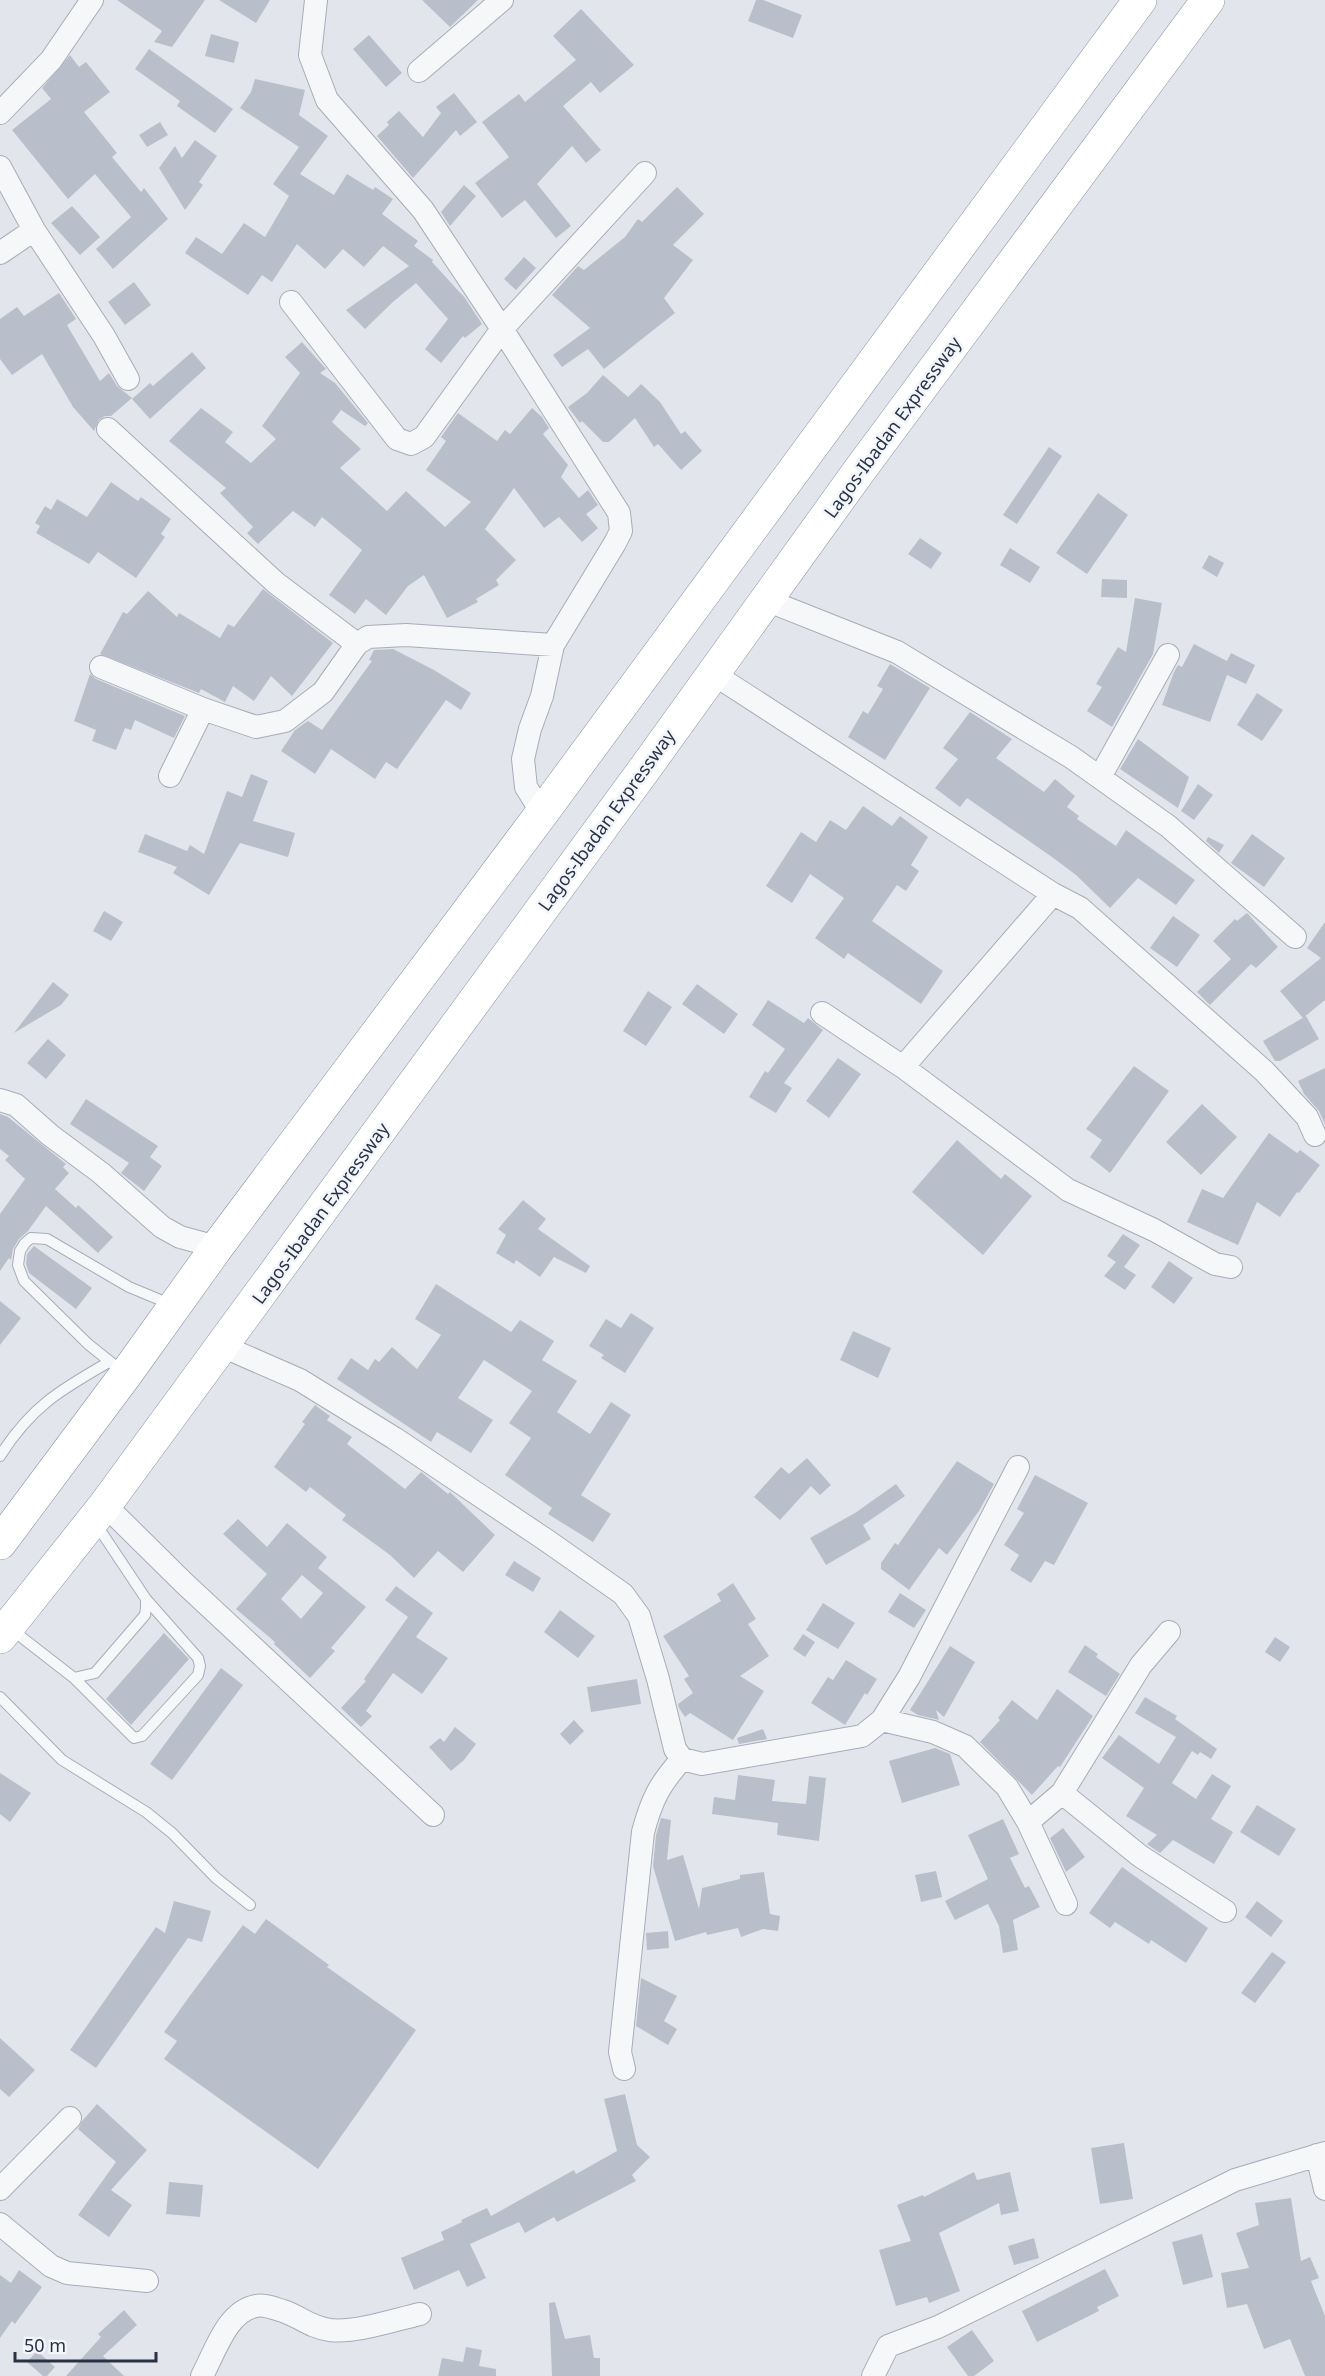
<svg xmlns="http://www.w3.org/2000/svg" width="1325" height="2376" font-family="'Noto Sans',sans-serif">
<rect width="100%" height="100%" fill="#e2e6ec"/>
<path fill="#b9bfca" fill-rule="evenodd" d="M 117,0 L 205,0 L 172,47 L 154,42 L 162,31 Z
M 219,0 L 270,0 L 256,23 Z
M 422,0 L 478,0 L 450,27 Z
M 756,0 L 763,0 L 802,15 L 793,38 L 748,21 Z
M 581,9 L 634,65 L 600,93 L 591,82 L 563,106 L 601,150 L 586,163 L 572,146 L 537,184 L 571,226 L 556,238 L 525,200 L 502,218 L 475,183 L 509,157 L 482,122 L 519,94 L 525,102 L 576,60 L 553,36 Z
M 211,34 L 239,42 L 234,63 L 205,56 Z
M 369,35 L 402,73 L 386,87 L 353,49 Z
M 149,49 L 233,109 L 215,133 L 177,106 L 180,101 L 135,69 Z
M 70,55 L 79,67 L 86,62 L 110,92 L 84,112 L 117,153 L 112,157 L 141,192 L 144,188 L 168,219 L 113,269 L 96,249 L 131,217 L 95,174 L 68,199 L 12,130 L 51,99 L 42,88 Z
M 255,79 L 305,90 L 299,115 L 328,136 L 300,174 L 334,195 L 347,174 L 373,190 L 375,187 L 393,199 L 382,214 L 418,241 L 414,246 L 433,260 L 432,262 L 465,298 L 482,324 L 465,338 L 463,336 L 441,363 L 425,349 L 448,319 L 416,283 L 394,301 L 365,329 L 346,310 L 409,266 L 383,246 L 364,267 L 343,249 L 325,269 L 297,244 L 272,282 L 262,275 L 248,295 L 185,253 L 196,237 L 222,254 L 244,223 L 265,237 L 289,196 L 273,184 L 299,147 L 240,108 L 251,92 Z
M 454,93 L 477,122 L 460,136 L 456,130 L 413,178 L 377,136 L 389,125 L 387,122 L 399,111 L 423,137 L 441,113 L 436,107 Z
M 160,122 L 168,135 L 147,147 L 139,135 Z
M 195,140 L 217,156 L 199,182 L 203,185 L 185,210 L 159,168 L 175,146 L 182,158 Z
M 464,185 L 476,196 L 450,226 L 441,212 Z
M 677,187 L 704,214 L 673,245 L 693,260 L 664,298 L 675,313 L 604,369 L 588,349 L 562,367 L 553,355 L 590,328 L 552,295 L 578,266 L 584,270 L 625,237 L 638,219 L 642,222 Z
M 72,206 L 100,237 L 80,255 L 51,223 Z
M 524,257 L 536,268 L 516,290 L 504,279 Z
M 134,282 L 151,305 L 125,325 L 108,302 Z
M 59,293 L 76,319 L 67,325 L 100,381 L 109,373 L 117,386 L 132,398 L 111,416 L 105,416 L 99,420 L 94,431 L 73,407 L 42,354 L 12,375 L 0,359 L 0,319 L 17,307 L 24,316 Z
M 302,342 L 326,369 L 320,373 L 335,383 L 368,423 L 365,426 L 341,410 L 332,422 L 361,449 L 340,468 L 387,511 L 406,491 L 445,527 L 471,502 L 426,470 L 446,441 L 441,437 L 458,413 L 497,441 L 505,430 L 510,434 L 532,408 L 542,417 L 549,428 L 543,434 L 568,465 L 561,477 L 579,498 L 588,490 L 598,505 L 586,514 L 598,528 L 582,542 L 559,517 L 544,528 L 514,488 L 485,529 L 516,560 L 496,580 L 499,585 L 476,599 L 478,602 L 447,618 L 424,575 L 408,586 L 386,615 L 366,599 L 355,614 L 329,595 L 362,550 L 322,517 L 315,527 L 293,511 L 258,544 L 247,533 L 253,527 L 220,493 L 226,488 L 169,441 L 201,408 L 233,432 L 225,442 L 251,463 L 276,439 L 262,426 L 300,373 L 285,357 Z
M 192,352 L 206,368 L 150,419 L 132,399 L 150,383 L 153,386 Z
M 603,375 L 628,397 L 641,384 L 660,402 L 681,434 L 685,431 L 702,451 L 681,470 L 658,444 L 654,447 L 635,418 L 609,442 L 603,442 L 582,421 L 580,423 L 568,407 L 587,393 Z
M 1049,447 L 1062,456 L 1017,524 L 1003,515 Z
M 111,482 L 138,501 L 141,497 L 171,519 L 161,534 L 165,537 L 136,578 L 98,552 L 89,564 L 36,533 L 40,526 L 35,523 L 45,506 L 51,510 L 57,499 L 87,517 Z
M 1098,493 L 1128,515 L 1087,574 L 1056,553 Z
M 920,538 L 942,553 L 931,569 L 908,554 Z
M 1010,548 L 1040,567 L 1030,583 L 1000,565 Z
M 1209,555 L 1224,563 L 1217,577 L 1202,568 Z
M 1102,579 L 1127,580 L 1127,598 L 1101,597 Z
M 263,589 L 333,643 L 292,696 L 271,676 L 254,701 L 233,686 L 225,702 L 201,689 L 199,693 L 100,654 L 123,612 L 127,614 L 148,591 L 177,617 L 179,613 L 220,638 L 228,624 L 234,627 Z
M 1135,598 L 1162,603 L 1153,654 L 1112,727 L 1087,711 L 1102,687 L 1096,684 L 1118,647 L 1126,652 Z
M 1194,644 L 1227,661 L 1231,653 L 1255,665 L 1246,684 L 1227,675 L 1210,722 L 1162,705 L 1174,672 L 1178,665 L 1182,667 Z
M 393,649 L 434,670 L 471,693 L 461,710 L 446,700 L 397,769 L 386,762 L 375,779 L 331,749 L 315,774 L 281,751 L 295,730 L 308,721 L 322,730 L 372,661 L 369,660 L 374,650 Z
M 890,664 L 930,688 L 885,760 L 848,737 L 863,711 L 868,714 L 883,689 L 877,686 Z
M 90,674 L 96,679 L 185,716 L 174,738 L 135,720 L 131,730 L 125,728 L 116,750 L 92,741 L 96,730 L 74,721 Z
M 1257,693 L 1283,710 L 1262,741 L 1237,725 Z
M 970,712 L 1012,739 L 996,758 L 1044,792 L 1055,779 L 1075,796 L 1067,807 L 1079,816 L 1077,819 L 1116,846 L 1126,830 L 1195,880 L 1176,905 L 1138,878 L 1110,908 L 1076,875 L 1052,857 L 967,798 L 960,807 L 935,788 L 958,759 L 943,748 Z
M 1138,739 L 1189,777 L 1178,808 L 1120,769 Z
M 251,774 L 268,781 L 253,821 L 295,833 L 288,857 L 240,843 L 209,895 L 173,873 L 177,867 L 138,852 L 145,834 L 187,851 L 190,845 L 204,854 L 227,791 L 242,797 Z
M 1198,784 L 1213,795 L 1194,820 L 1181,811 Z
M 863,806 L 892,826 L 900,816 L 928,837 L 911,865 L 919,871 L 906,891 L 897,885 L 872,921 L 943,971 L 921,1004 L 848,953 L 844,959 L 815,938 L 844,898 L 810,874 L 792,903 L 766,886 L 801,832 L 816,842 L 830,820 L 846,830 Z
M 1252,834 L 1285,858 L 1264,887 L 1231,863 Z
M 1208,837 L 1224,845 L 1219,853 L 1206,841 Z
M 104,911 L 123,922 L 111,941 L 93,931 Z
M 1247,913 L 1278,947 L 1256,968 L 1251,964 L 1210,1005 L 1197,992 L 1231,959 L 1213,941 L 1235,919 L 1237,921 Z
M 1173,916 L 1200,935 L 1177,967 L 1150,948 Z
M 1325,922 L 1325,1000 L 1303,1018 L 1280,991 L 1321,958 L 1307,948 Z
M 53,982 L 69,995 L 61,1005 L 14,1033 Z
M 697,984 L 738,1014 L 724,1034 L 682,1004 Z
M 648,991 L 672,1007 L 646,1046 L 623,1031 Z
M 768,1000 L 804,1023 L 808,1018 L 823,1030 L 784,1083 L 792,1088 L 776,1113 L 749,1097 L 765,1071 L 768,1073 L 785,1049 L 752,1025 Z
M 1306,1016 L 1319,1039 L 1280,1061 L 1275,1061 L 1263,1041 Z
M 48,1039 L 66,1055 L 46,1079 L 27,1063 Z
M 838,1058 L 861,1074 L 829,1118 L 806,1101 Z
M 1134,1066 L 1169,1091 L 1110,1173 L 1090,1157 L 1102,1140 L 1086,1129 Z
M 1325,1068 L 1325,1124 L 1319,1111 L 1304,1094 L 1298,1081 Z
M 86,1099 L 158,1146 L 150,1157 L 162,1166 L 144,1191 L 121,1173 L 129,1163 L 70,1124 Z
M 1202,1104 L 1237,1137 L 1201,1175 L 1166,1142 Z
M 0,1114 L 8,1117 L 66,1164 L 63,1167 L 69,1173 L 55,1189 L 76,1208 L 78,1205 L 113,1237 L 98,1253 L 46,1206 L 28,1231 L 19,1239 L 13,1249 L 11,1260 L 9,1258 L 0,1271 L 0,1214 L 25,1179 L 5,1160 L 9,1156 L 0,1149 Z
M 1269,1133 L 1297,1153 L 1300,1150 L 1320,1165 L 1299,1193 L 1297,1192 L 1280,1217 L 1257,1202 L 1238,1245 L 1187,1222 L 1202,1189 L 1223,1198 Z
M 957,1140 L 1001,1179 L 1005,1174 L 1032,1196 L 983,1255 L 912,1192 Z
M 523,1200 L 546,1219 L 538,1229 L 590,1266 L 586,1273 L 554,1257 L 540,1277 L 516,1260 L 514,1264 L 496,1253 L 506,1235 L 498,1229 Z
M 1123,1234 L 1140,1245 L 1124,1267 L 1136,1275 L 1125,1290 L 1104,1276 L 1116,1262 L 1107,1256 Z
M 34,1246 L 92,1288 L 76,1309 L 29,1273 L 26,1264 L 27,1254 Z
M 1169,1261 L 1193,1278 L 1174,1304 L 1151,1287 Z
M 436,1284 L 511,1332 L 520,1320 L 554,1341 L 542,1360 L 577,1381 L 557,1412 L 590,1434 L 611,1402 L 631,1415 L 581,1495 L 611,1514 L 593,1542 L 548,1514 L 552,1508 L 505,1475 L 531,1438 L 509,1423 L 532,1391 L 484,1360 L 458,1398 L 493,1420 L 471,1453 L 437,1432 L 431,1442 L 337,1379 L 351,1358 L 368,1370 L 375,1359 L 379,1362 L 392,1347 L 417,1369 L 441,1335 L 415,1319 Z
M 0,1301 L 21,1318 L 0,1345 Z
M 631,1313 L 654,1328 L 625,1373 L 601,1358 L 604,1355 L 589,1346 L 606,1319 L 621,1328 Z
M 853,1331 L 891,1348 L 878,1378 L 840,1360 Z
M 315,1405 L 330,1416 L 327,1420 L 352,1437 L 347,1444 L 405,1489 L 421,1472 L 448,1494 L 450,1492 L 495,1535 L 463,1572 L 438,1551 L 414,1578 L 390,1555 L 342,1520 L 346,1515 L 310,1487 L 306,1492 L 274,1467 L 305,1424 L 302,1422 Z
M 807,1458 L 831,1485 L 820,1495 L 811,1486 L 780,1520 L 754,1497 L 781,1467 L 789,1474 Z
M 957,1461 L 994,1484 L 979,1511 L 947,1555 L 939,1548 L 909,1590 L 881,1569 L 881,1563 L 895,1543 L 898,1545 Z
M 1035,1475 L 1088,1503 L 1054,1565 L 1045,1561 L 1031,1583 L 1010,1570 L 1019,1555 L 1004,1545 L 1024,1513 L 1017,1509 Z
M 896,1484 L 905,1496 L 863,1525 L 871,1539 L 826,1565 L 810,1538 L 855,1513 Z
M 238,1519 L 267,1547 L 287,1523 L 327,1557 L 318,1568 L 366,1607 L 331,1648 L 335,1651 L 310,1678 L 274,1644 L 275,1642 L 236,1609 L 267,1574 L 223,1534 ZM 302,1575 L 323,1593 L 301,1619 L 281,1599 Z
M 514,1561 L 541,1578 L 533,1592 L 505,1575 Z
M 733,1583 L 756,1619 L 748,1624 L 769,1656 L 740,1676 L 764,1691 L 733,1740 L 690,1713 L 685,1717 L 679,1708 L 678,1704 L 693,1693 L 684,1679 L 689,1676 L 663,1636 L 721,1601 L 717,1594 Z
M 396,1586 L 433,1613 L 416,1637 L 448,1658 L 422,1694 L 393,1673 L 366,1711 L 372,1716 L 361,1727 L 341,1708 L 366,1681 L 364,1679 L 408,1617 L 385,1600 Z
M 900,1593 L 926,1610 L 914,1628 L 888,1612 Z
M 823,1603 L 855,1623 L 838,1649 L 806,1630 Z
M 560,1610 L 595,1636 L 578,1658 L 544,1632 Z
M 164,1633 L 189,1659 L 131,1725 L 106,1699 Z
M 803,1634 L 815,1642 L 805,1657 L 793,1649 Z
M 1275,1637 L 1290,1647 L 1280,1662 L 1265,1652 Z
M 1085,1645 L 1098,1654 L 1096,1657 L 1120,1674 L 1106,1696 L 1068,1672 Z
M 950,1646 L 975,1662 L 944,1717 L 936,1710 L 939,1720 L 918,1715 L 910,1710 Z
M 846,1660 L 877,1679 L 867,1695 L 865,1693 L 845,1725 L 811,1703 L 828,1677 L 833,1680 Z
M 221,1668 L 243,1685 L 172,1780 L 150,1764 Z
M 637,1679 L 641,1704 L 591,1712 L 587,1687 Z
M 1057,1689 L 1093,1716 L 1060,1767 L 1058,1766 L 1032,1795 L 980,1742 L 1000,1720 L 998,1718 L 1012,1700 L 1037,1720 Z
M 1145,1697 L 1177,1716 L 1175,1719 L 1217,1749 L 1211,1759 L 1200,1752 L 1198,1755 L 1192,1751 L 1172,1783 L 1196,1799 L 1212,1774 L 1231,1786 L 1211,1819 L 1233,1832 L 1214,1864 L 1173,1840 L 1160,1853 L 1147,1844 L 1157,1835 L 1126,1816 L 1144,1788 L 1102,1758 L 1119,1735 L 1159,1764 L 1176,1737 L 1135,1713 Z
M 574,1720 L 584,1731 L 570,1745 L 560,1734 Z
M 455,1727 L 476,1744 L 464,1760 L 451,1771 L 429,1747 L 440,1738 L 444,1742 Z
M 763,1729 L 767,1739 L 739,1744 L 737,1738 Z
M 935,1748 L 950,1754 L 960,1785 L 902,1803 L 889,1761 Z
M 0,1773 L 31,1793 L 10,1822 L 0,1814 Z
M 738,1775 L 775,1780 L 772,1801 L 806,1804 L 809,1776 L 826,1778 L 819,1841 L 777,1835 L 778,1823 L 712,1814 L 714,1797 L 735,1800 Z
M 1257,1805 L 1296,1829 L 1279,1856 L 1240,1832 Z
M 661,1818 L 671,1820 L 667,1860 L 683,1855 L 699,1909 L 702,1888 L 740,1879 L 740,1875 L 764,1872 L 770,1914 L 780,1916 L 778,1931 L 763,1929 L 741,1937 L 738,1928 L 707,1935 L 706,1932 L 675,1941 L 653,1866 L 656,1835 Z
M 1003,1819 L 1019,1854 L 1010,1858 L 1025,1888 L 1029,1886 L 1040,1907 L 1013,1920 L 1018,1950 L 1003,1953 L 999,1926 L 988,1904 L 955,1920 L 945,1901 L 988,1879 L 968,1835 Z
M 1063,1828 L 1085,1857 L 1066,1872 L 1050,1838 Z
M 1122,1867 L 1208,1928 L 1186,1963 L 1151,1940 L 1149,1944 L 1115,1922 L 1110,1928 L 1089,1913 Z
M 936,1871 L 942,1897 L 921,1902 L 915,1875 Z
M 174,1901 L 211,1911 L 202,1942 L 188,1938 L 96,2068 L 70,2050 L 156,1927 L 165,1933 Z
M 1257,1901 L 1283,1921 L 1271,1937 L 1245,1917 Z
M 266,1919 L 329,1965 L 327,1967 L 416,2030 L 318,2169 L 164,2059 L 177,2041 L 164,2032 L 189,1997 L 243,1925 L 255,1934 Z
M 668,1931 L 669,1948 L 647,1950 L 646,1933 Z
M 1272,1952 L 1286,1962 L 1255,2003 L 1241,1993 Z
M 641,1978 L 677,1996 L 664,2021 L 677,2029 L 668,2045 L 636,2026 Z
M 0,2038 L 35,2070 L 9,2097 L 0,2089 Z
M 625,2094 L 637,2145 L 650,2157 L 632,2175 L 636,2181 L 557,2222 L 554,2217 L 525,2233 L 519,2222 L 470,2244 L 486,2278 L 467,2287 L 459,2270 L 414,2290 L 401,2258 L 444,2240 L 441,2232 L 462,2222 L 461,2220 L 487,2208 L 491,2216 L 574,2170 L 576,2174 L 617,2151 L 604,2099 Z
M 97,2104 L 147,2150 L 111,2190 L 132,2205 L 109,2237 L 78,2215 L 116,2162 L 78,2129 L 83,2120 Z
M 1124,2143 L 1133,2199 L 1100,2204 L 1091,2148 Z
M 974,2172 L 977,2180 L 1010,2172 L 1019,2211 L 1001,2215 L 999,2203 L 939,2233 L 960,2291 L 929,2303 L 927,2297 L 896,2306 L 879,2250 L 911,2241 L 897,2205 L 923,2195 L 924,2197 Z
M 169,2182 L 203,2185 L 200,2217 L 166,2214 Z
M 1291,2198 L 1301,2261 L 1310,2257 L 1319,2278 L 1311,2281 L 1325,2316 L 1325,2376 L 1305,2376 L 1290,2339 L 1264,2349 L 1247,2304 L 1227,2308 L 1221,2273 L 1249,2268 L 1236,2233 L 1259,2225 L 1255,2203 Z
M 1202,2234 L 1213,2277 L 1183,2285 L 1172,2242 Z
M 1034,2238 L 1039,2258 L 1014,2265 L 1008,2246 Z
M 1105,2269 L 1119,2296 L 1097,2307 L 1099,2311 L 1037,2342 L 1022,2311 Z
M 19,2270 L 42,2287 L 15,2324 L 12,2321 L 0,2338 L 0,2275 L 11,2283 Z
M 555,2302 L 565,2339 L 590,2335 L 594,2358 L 600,2358 L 600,2376 L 552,2376 L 549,2303 Z
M 124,2310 L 137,2325 L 103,2356 L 124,2376 L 66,2376 L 101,2337 L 98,2334 Z
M 972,2330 L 994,2361 L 974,2376 L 968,2376 L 947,2347 Z
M 466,2347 L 482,2350 L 479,2366 L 496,2369 L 496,2376 L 438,2376 L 442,2358 L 463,2362 Z
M 37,2351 L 55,2367 L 47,2376 L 43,2376 L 27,2362 Z"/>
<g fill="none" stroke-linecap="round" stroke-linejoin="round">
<g stroke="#a7acb7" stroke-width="12">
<path id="service" d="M 123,1372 L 88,1344 L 24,1281 L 18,1265 L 20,1251 L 25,1243 L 31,1238 L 47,1239 L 129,1287 L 170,1304
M 0,1456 C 31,1407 60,1390 109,1362
M 11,1629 L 74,1678 L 95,1673 L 145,1615 L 146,1608 L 146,1599 L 96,1524
M 74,1678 L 134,1738 L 142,1736 L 198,1675 L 200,1666 L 198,1658 L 146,1599
M 0,1697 L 62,1760 L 146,1812 L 172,1833 L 216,1878 L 250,1905"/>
</g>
<g stroke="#a7acb7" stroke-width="24">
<path id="minor" d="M 316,0 L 310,55 L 327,100 L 423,210 L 502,329 L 619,513 L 621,531 L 615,543 L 553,645 L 542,696 L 530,729 L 523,759 L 526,787 L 542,813
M 419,71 L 502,0
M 0,113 L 51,60 L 92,0
M 0,167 L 34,230 L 104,336 L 128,379
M 0,253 L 34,230
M 291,302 L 397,439 L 411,444 L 424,437 L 502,329 L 645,173
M 108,429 L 276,583 L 357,644
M 766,600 L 897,652 L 1071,757 L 1168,826 L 1295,937
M 101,667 L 203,709 L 256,727 L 285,721 L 323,692 L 357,644 L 368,637 L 406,635 L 553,645
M 712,673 L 1053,894 L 1080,908 L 1264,1071 L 1307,1117 L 1315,1135
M 170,776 L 203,709
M 1100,777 L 1168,655
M 822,1013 L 903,1067 L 1068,1190 L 1154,1230 L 1215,1264 L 1231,1267
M 903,1067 L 1053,894
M 0,1100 L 16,1105 L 50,1135 L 101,1173 L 162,1227 L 180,1237 L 217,1247
M 222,1346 L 300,1380 L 394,1438 L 546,1540 L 623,1594 L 639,1616 L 658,1679 L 675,1749 L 682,1759 L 702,1764 L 862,1736 L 882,1720 L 909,1677 L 1018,1467
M 105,1505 L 184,1583 L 433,1815
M 882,1720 L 933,1732 L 965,1746 L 1007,1787 L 1028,1822 L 1066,1904
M 1062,1793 L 1140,1856 L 1225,1911
M 1028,1822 L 1062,1793 L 1141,1665 L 1169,1632
M 624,2069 L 620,2052 L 643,1832 C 652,1799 659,1785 682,1759
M 1317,2155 L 1325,2189
M 0,2189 L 70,2118
M 0,2224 L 51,2266 L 67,2273 L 147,2281
M 202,2376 C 215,2352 227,2311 256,2306 C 264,2304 276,2309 283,2311 C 301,2317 309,2327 330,2330 C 356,2333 394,2320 420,2314
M 873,2376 L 888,2346 L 938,2327 L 1235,2180 L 1325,2153"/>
</g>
<g stroke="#8892a3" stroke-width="34">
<path id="motorway" d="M 0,1543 L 126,1374 L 217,1247 L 542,813 L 1140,0
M 0,1637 L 105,1505 L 646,767 L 859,471 L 1208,0"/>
</g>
<use href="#service" stroke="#f5f7f9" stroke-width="10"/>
<use href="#minor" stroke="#f5f7f9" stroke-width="22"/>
<use href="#motorway" stroke="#fff" stroke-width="33"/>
</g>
<g text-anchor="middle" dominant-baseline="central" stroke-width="5" stroke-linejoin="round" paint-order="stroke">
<g font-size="18" fill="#293245" stroke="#f2f5f9">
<text transform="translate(892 427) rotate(-54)">Lagos-Ibadan Expressway</text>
<text transform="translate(606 820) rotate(-54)">Lagos-Ibadan Expressway</text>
<text transform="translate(320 1213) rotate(-54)">Lagos-Ibadan Expressway</text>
</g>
</g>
<path d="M15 2352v9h141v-9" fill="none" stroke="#293245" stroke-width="3"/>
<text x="24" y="2352" font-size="18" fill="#293245" stroke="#f2f5f9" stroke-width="4.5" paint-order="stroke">50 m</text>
</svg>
